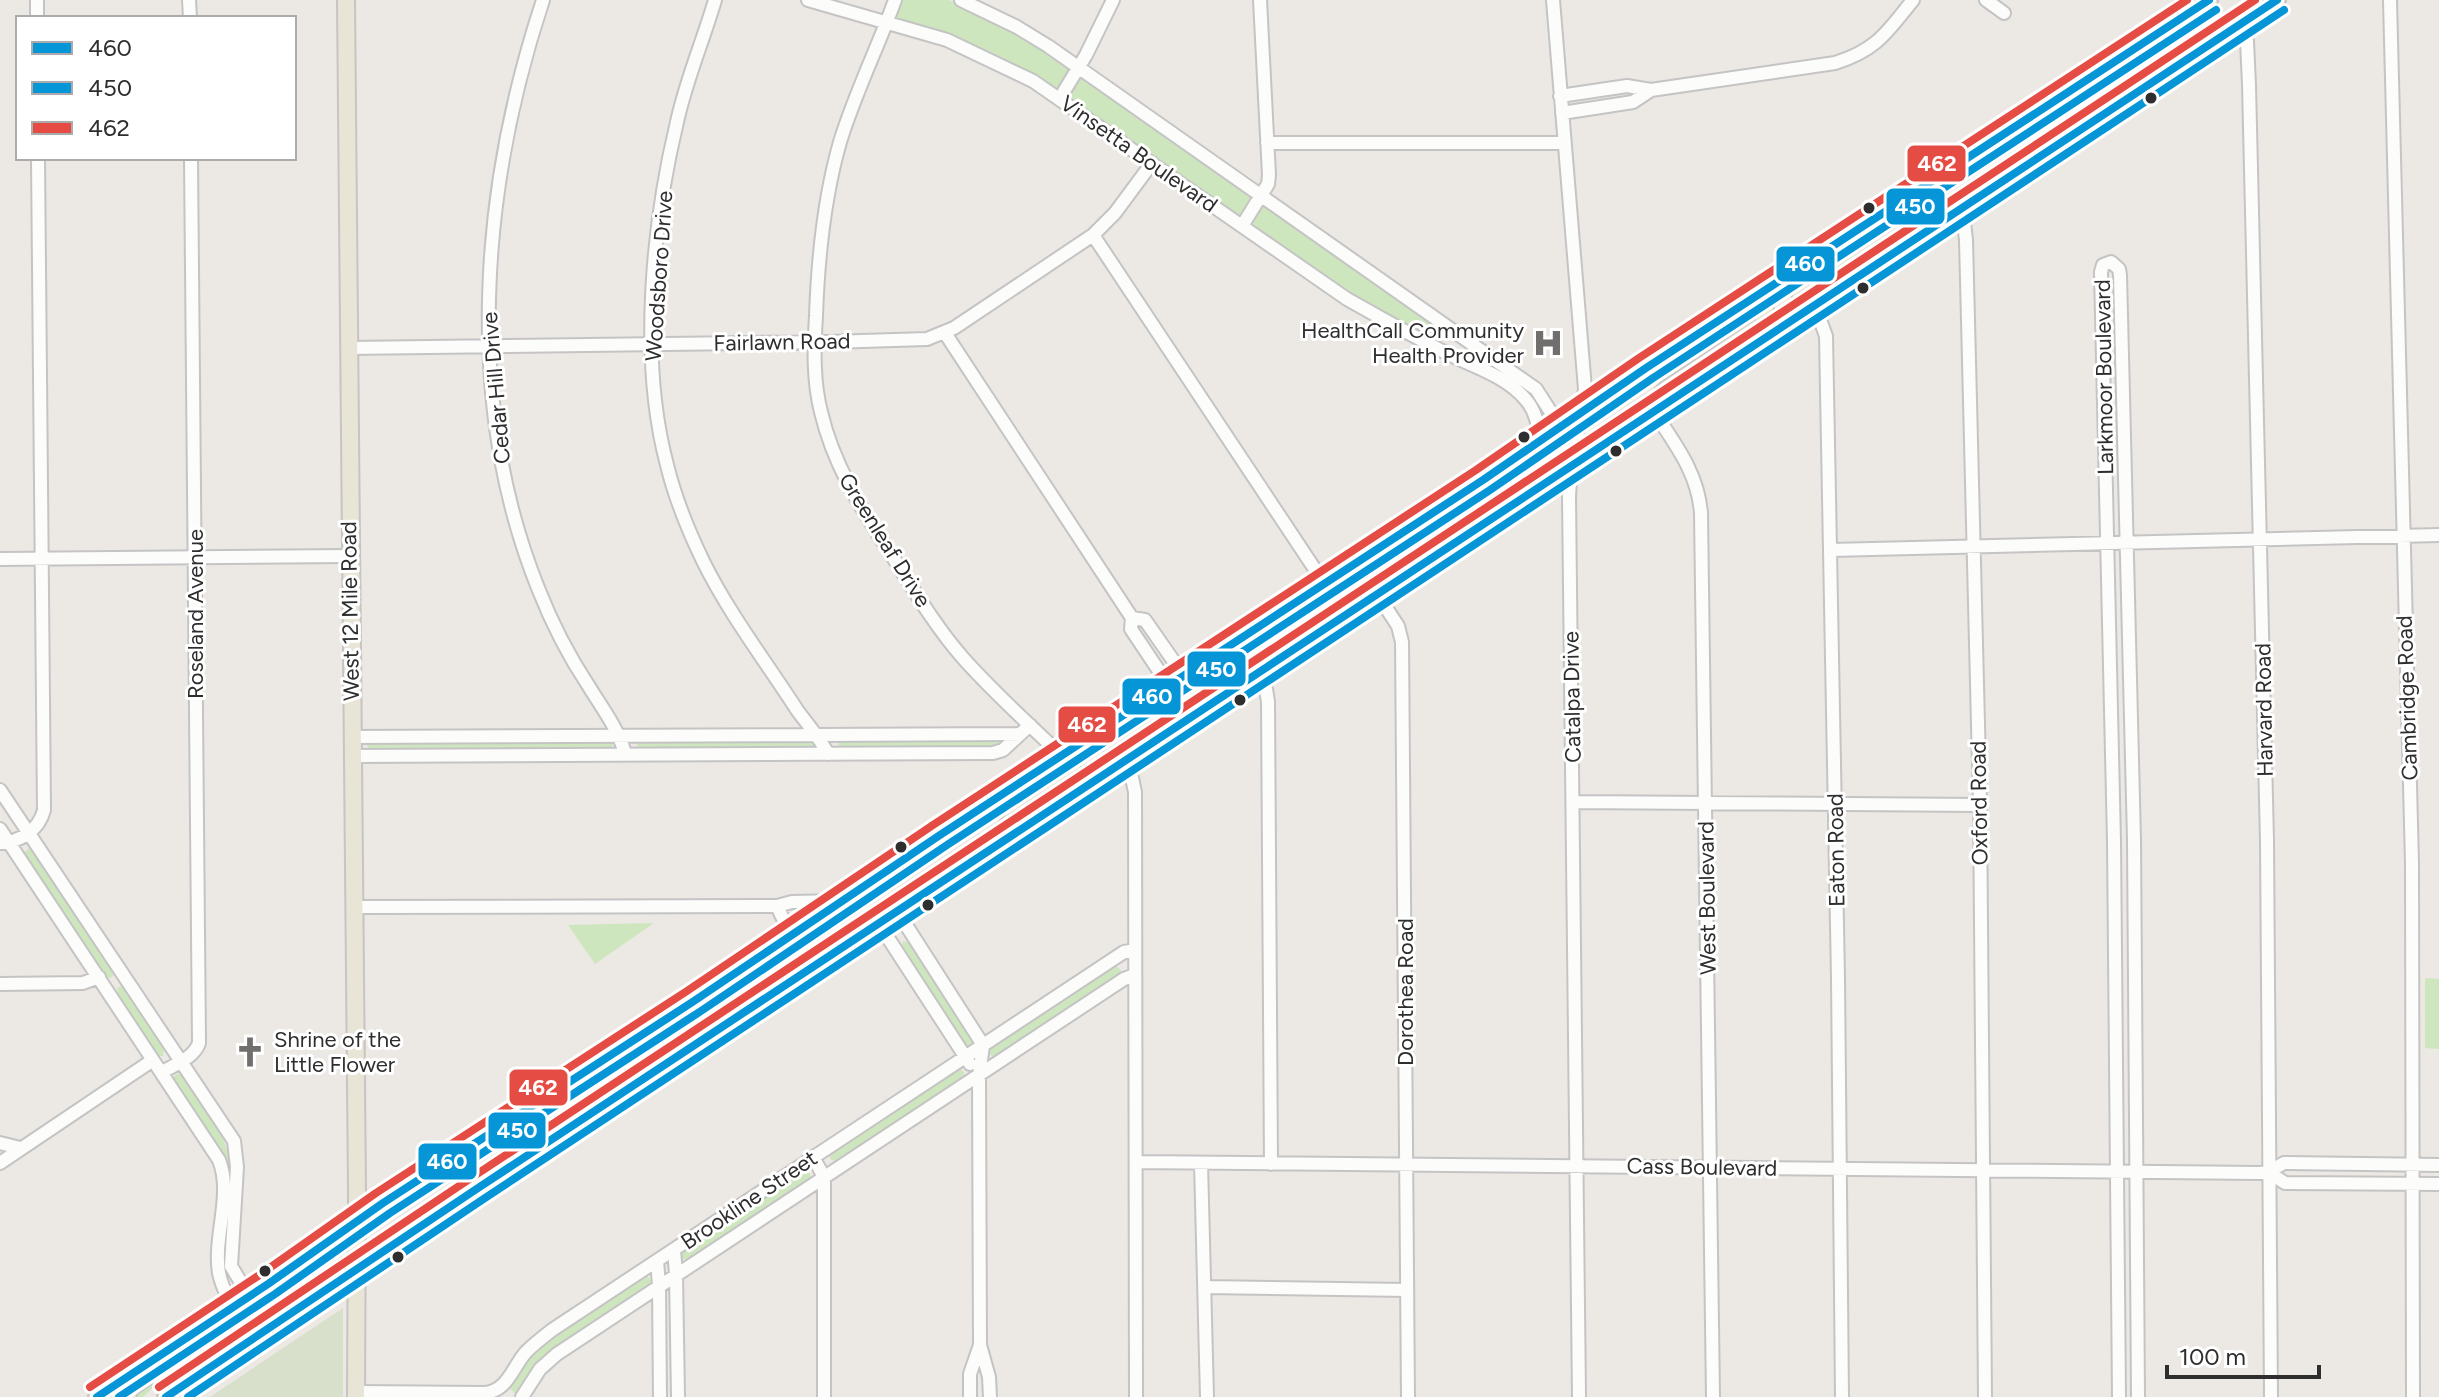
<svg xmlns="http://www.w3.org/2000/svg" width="2439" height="1397" font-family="Figtree,sans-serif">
<rect width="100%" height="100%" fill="#ece8e4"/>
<path fill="#cee6be" d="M 899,0 L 948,0 L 954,2 C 995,21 1032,42 1069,67 L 1070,72 L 1061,88 L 1054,89 L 1025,70 L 982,49 L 895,19 L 894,16 Z
M 1080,77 L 1083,77 L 1250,195 C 1251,201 1246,209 1241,214 L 1234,214 L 1070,101 L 1067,94 Z
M 1267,206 L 1448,333 L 1446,340 L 1439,342 L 1350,293 L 1258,230 L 1253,223 L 1253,218 L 1262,207 Z
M 609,740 L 613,744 L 611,749 L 372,751 L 367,746 L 371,741 Z
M 840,740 L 1000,740 L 1001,742 L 994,748 L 843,749 L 838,745 Z
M 638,741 L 814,741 L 815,744 L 812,748 L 642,750 L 637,747 Z
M 29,848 L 32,848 L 115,972 L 112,977 L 108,978 L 103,974 L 25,857 L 24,853 Z
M 654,923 L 595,964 L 568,925 Z
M 903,941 L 911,943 L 975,1042 L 970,1047 L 964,1047 L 901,951 Z
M 1115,965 L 1121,970 L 1118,977 L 997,1058 L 990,1055 L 989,1047 Z
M 2425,978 L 2439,979 L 2439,1049 L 2425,1048 Z
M 122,986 L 125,987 L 164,1048 L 163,1056 L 155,1056 L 118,996 L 117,988 Z
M 959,1068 L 964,1072 L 964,1079 L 840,1161 L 831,1160 L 829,1154 Z
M 179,1074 L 182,1075 C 203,1107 235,1140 230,1181 L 225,1161 L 171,1080 L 175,1075 Z
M 806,1169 L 810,1173 L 810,1181 L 689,1261 L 681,1258 L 680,1252 Z
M 340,1245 L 344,1247 L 345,1262 L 260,1319 L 257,1307 Z
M 646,1275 L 652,1281 L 650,1286 L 519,1392 L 514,1393 L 508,1386 L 539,1344 Z
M 248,1313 L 245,1323 L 163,1378 L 143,1397 L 132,1397 L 134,1389 Z"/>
<path fill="#d8e0cc" d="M 343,1308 L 343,1397 L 210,1397 Z"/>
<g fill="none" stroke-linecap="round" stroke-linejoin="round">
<g stroke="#c5c4c5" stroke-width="16">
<path id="minor" d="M 37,0 L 37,18
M 189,0 L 190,18
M 543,0 C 481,188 463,401 538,588 C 551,621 568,655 588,685 C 602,708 617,727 625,753
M 715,0 C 703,41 686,80 677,122 C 652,226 639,360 667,465 C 675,498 688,530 703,561 C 728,612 766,662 797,710 C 808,725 820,738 828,754
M 808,0 L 947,40 L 1033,81 L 1347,299 C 1380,318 1413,336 1446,353 C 1472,366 1507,376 1526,400 C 1536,411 1538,427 1541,440
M 895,0 C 878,47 855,93 840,142 C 824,198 818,257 816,316 C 814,348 813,381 821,412 C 833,463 859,505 887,548 C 911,585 934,625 963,658 C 994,693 1029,724 1062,756
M 961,0 L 1017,27 L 1048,46 L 1536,389 L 1561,428
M 1553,0 L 1585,389 L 1570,481 L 1569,496 L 1579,1397
M 1986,0 L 2004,13
M 2390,0 L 2412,863 L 2413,1397
M 2241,24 L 2247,41 L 2249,85 L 2267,841 L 2271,1397
M 1560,96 L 1627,86 L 1651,90 L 1835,63 C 1877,50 1887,32 1913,0
M 1060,98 L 1086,55 L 1113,0
M 1562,113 L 1633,102 L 1651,90
M 1267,143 L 1564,143
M 1959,210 L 1964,222 L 1966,240 L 1980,805 L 1985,1397
M 1242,226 L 1268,184 L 1269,175 L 1260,0
M 1093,235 L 1324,583
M 1812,307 L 1819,317 L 1826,336 L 1838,978 L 1842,1397
M 945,333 L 1132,618 L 1131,629 L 1169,686
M 348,348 L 830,342 L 927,339 L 954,328 L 1093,235 L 1115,213 L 1152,163
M 1654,412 C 1675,444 1698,473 1701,513 L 1713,1397
M 1831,550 L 2439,535
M 0,559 L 350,556
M 1377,594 L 1398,626 L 1402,642 L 1408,1397
M 1132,618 L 1145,620 L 1184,676
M 1259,672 L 1266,689 L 1268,702 L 1271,1164
M 351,737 L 1019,734
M 351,756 L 993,753 L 1003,750 L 1030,725
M 1123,763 L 1132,778 L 1135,792 L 1136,1397
M 0,790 L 234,1141 L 237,1167 L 231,1266 L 249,1296
M 1573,802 L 1980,805
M 0,829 L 219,1160 C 233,1195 213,1236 219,1273 C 221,1285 227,1296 233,1308
M 0,843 C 20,842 39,830 44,810 L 38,158
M 777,906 L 785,923 L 786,938
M 353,907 L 777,906 L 792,902 L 841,901
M 897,911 L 983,1045 L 979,1076 L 980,1345 L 989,1377 L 990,1397
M 879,924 L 970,1064
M 0,984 L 83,983 L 99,977
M 162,1072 C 174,1065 194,1058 199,1043 L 191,158
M 0,1143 L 20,1148
M 813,1157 L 824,1177 L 824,1397
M 1136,1162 L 2259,1173 L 2268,1172 L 2284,1163 L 2439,1165
M 0,1163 L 153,1060
M 1201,1163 L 1207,1397
M 2268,1172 L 2285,1183 L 2439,1184
M 674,1250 L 676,1274 L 678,1397
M 657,1261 L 659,1285 L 660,1397
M 1205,1287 L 1407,1290
M 356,1392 L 484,1393 C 508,1391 512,1368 526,1352 C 534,1344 543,1337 552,1330 L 1124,952 L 1135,950
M 522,1397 L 540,1369 L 557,1354 L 1124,979 L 1135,975
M 970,1397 L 970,1374 L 980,1345
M 2119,1397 L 2114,841 L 2101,272 L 2103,265 L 2111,262 L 2119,269 L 2120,275 L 2134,840 L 2138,1397"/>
</g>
<g stroke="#c6c5c4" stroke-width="20">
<path id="major" d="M 346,0 L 357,1191 L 356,1397
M 2094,115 L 2111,94 L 2200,34 L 2201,29 L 2197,19 L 2186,15
M 2066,140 L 2054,134 L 2049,126 L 2054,116 L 2070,105
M 1899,247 L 1911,226 L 2000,167 L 2004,163 L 2001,149 L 1990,145
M 1812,307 L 1801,296 L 1800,287 L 1804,283 L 1902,216 L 1913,197
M 1655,410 L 1661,395 L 1667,389 L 1761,326 C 1771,314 1765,305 1751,302
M 1377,594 L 1362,583 L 1362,575 L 1366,570 L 1448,514
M 1265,664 L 1279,644 L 1336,604 L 1338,599 L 1334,587 L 1324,583
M 1123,763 L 1112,748 L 1113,739 L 1155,710 L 1168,687
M 996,840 L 1013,819 L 1070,782 L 1073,775 L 1071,763 L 1062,756
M 631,1087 L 619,1082 C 614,1075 615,1069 620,1063 L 679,1024 L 691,1006
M 453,1196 L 470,1178 L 577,1108 L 583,1099 L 582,1089 L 569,1081
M 249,1296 L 254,1315 L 251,1339
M 97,1397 L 268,1284 L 383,1203 L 694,1001 L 940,835 L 1483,480 L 1646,368 L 2209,0
M 127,1397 L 130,1388 L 148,1376
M 166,1397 L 475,1190 L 2277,0"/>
</g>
<use href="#minor" stroke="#fcfcfb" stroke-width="12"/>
<use href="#major" stroke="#e8e4d6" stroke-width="16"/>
<g stroke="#fff" stroke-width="14">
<path id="bus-1" d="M 97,1397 L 268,1284 L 383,1203 L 694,1001 L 940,835 L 1483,480 L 1646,368 L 2209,0
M 166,1397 L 475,1190 L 2277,0"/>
</g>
<g stroke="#fff" stroke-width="14">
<path id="bus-2" d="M 119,1397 L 275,1294 L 390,1213 L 701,1011 L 947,845 L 1490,490 L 1653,378 L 2216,10
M 188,1397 L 482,1200 L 2284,10"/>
</g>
<g stroke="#fff" stroke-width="14">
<path id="bus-3" d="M 90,1387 L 261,1274 L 376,1193 L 687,991 L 933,825 L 1476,470 L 1639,358 L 2187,0
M 159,1387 L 468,1180 L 2255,0"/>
</g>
<use href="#bus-1" stroke="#0696d7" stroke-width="8"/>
<use href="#bus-2" stroke="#0696d7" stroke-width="8"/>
<use href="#bus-3" stroke="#e54c44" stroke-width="8"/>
</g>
<defs>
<g id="hospital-bare" transform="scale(2.4)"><path d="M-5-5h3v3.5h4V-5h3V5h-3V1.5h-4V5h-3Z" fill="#706f6e" stroke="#fff" stroke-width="2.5" paint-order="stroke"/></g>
<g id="church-bare" transform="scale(2.4)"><path d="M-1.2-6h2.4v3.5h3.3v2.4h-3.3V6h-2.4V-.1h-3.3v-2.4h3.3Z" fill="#706f6e" stroke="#fff" stroke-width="2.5" paint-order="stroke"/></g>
</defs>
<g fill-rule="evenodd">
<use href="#hospital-bare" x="1548" y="343"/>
<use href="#church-bare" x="250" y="1052"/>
</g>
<g fill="#2e2e2e" stroke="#fff" stroke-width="3">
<circle cx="2151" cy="98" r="7"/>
<circle cx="1869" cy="208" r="7"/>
<circle cx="1863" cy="288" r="7"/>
<circle cx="1524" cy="437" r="7"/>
<circle cx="1616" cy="451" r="7"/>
<circle cx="1240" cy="700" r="7"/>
<circle cx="901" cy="847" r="7"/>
<circle cx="928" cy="905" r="7"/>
<circle cx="398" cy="1257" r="7"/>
<circle cx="265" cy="1271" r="7"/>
</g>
<g text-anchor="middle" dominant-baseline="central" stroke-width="6" stroke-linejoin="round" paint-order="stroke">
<g font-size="22" fill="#2e2e2e" stroke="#fff">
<text transform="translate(1139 154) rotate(35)">Vinsetta Boulevard</text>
<text transform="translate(659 276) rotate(-86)">Woodsboro Drive</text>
<text transform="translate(782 342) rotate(-1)">Fairlawn Road</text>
<text transform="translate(2104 377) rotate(-91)">Larkmoor Boulevard</text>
<text transform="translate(496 388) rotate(-95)">Cedar Hill Drive</text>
<text transform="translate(885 540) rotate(58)">Greenleaf Drive</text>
<text transform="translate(350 611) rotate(-91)">West 12 Mile Road</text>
<text transform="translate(195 614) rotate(-90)">Roseland Avenue</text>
<text transform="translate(1572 697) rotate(-91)">Catalpa Drive</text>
<text transform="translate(2407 698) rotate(-92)">Cambridge Road</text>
<text transform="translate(2264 710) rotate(-91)">Harvard Road</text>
<text transform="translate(1979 803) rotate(-91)">Oxford Road</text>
<text transform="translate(1836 850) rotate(-91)">Eaton Road</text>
<text transform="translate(1707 898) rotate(-91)">West Boulevard</text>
<text transform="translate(1405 992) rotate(-90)">Dorothea Road</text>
<text transform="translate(1702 1167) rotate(1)">Cass Boulevard</text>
<text transform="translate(749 1200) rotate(-34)">Brookline Street</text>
</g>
<g font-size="22" fill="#2e2e2e" stroke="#fff" text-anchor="end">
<text x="1524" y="330">HealthCall Community<tspan x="1524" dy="25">Health Provider</tspan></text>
<text x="274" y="1039" text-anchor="start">Shrine of the<tspan x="274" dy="25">Little Flower</tspan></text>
</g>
</g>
<g stroke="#fff" stroke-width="3">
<rect x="1906" y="144" width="61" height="39" rx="8" fill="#e54c44"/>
<rect x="1885" y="187" width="61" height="39" rx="8" fill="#0696d7"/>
<rect x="1775" y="245" width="61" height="38" rx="8" fill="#0696d7"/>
<rect x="1186" y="650" width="61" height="38" rx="8" fill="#0696d7"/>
<rect x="1121" y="677" width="61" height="39" rx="8" fill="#0696d7"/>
<rect x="1057" y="705" width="60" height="39" rx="8" fill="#e54c44"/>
<rect x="508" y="1068" width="61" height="39" rx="8" fill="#e54c44"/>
<rect x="487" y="1111" width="60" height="39" rx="8" fill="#0696d7"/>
<rect x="417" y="1142" width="61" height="39" rx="8" fill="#0696d7"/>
</g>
<g font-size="22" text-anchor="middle" font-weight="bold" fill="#fff">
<text x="1937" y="171">462</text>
<text x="1915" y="214">450</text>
<text x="1805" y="271">460</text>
<text x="1216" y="677">450</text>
<text x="1152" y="704">460</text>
<text x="1087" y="732">462</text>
<text x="538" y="1095">462</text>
<text x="517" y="1138">450</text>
<text x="447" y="1169">460</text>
</g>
<rect x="16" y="16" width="280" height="144" fill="#ffffff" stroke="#ababab" stroke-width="2"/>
<rect x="32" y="42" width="40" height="12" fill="#0696d7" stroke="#ababab" stroke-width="2"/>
<text x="88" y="56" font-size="24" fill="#2e2e2e">460</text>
<rect x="32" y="82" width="40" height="12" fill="#0696d7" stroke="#ababab" stroke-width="2"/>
<text x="88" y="96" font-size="24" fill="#2e2e2e">450</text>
<rect x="32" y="122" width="40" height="12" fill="#e54c44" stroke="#ababab" stroke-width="2"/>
<text x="88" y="136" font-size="24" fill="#2e2e2e">462</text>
<path d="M2167 1365v12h152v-12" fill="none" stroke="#2e2e2e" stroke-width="4"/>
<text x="2179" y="1365" font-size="24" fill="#2e2e2e" stroke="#ffffff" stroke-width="6" paint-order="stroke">100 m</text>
</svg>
